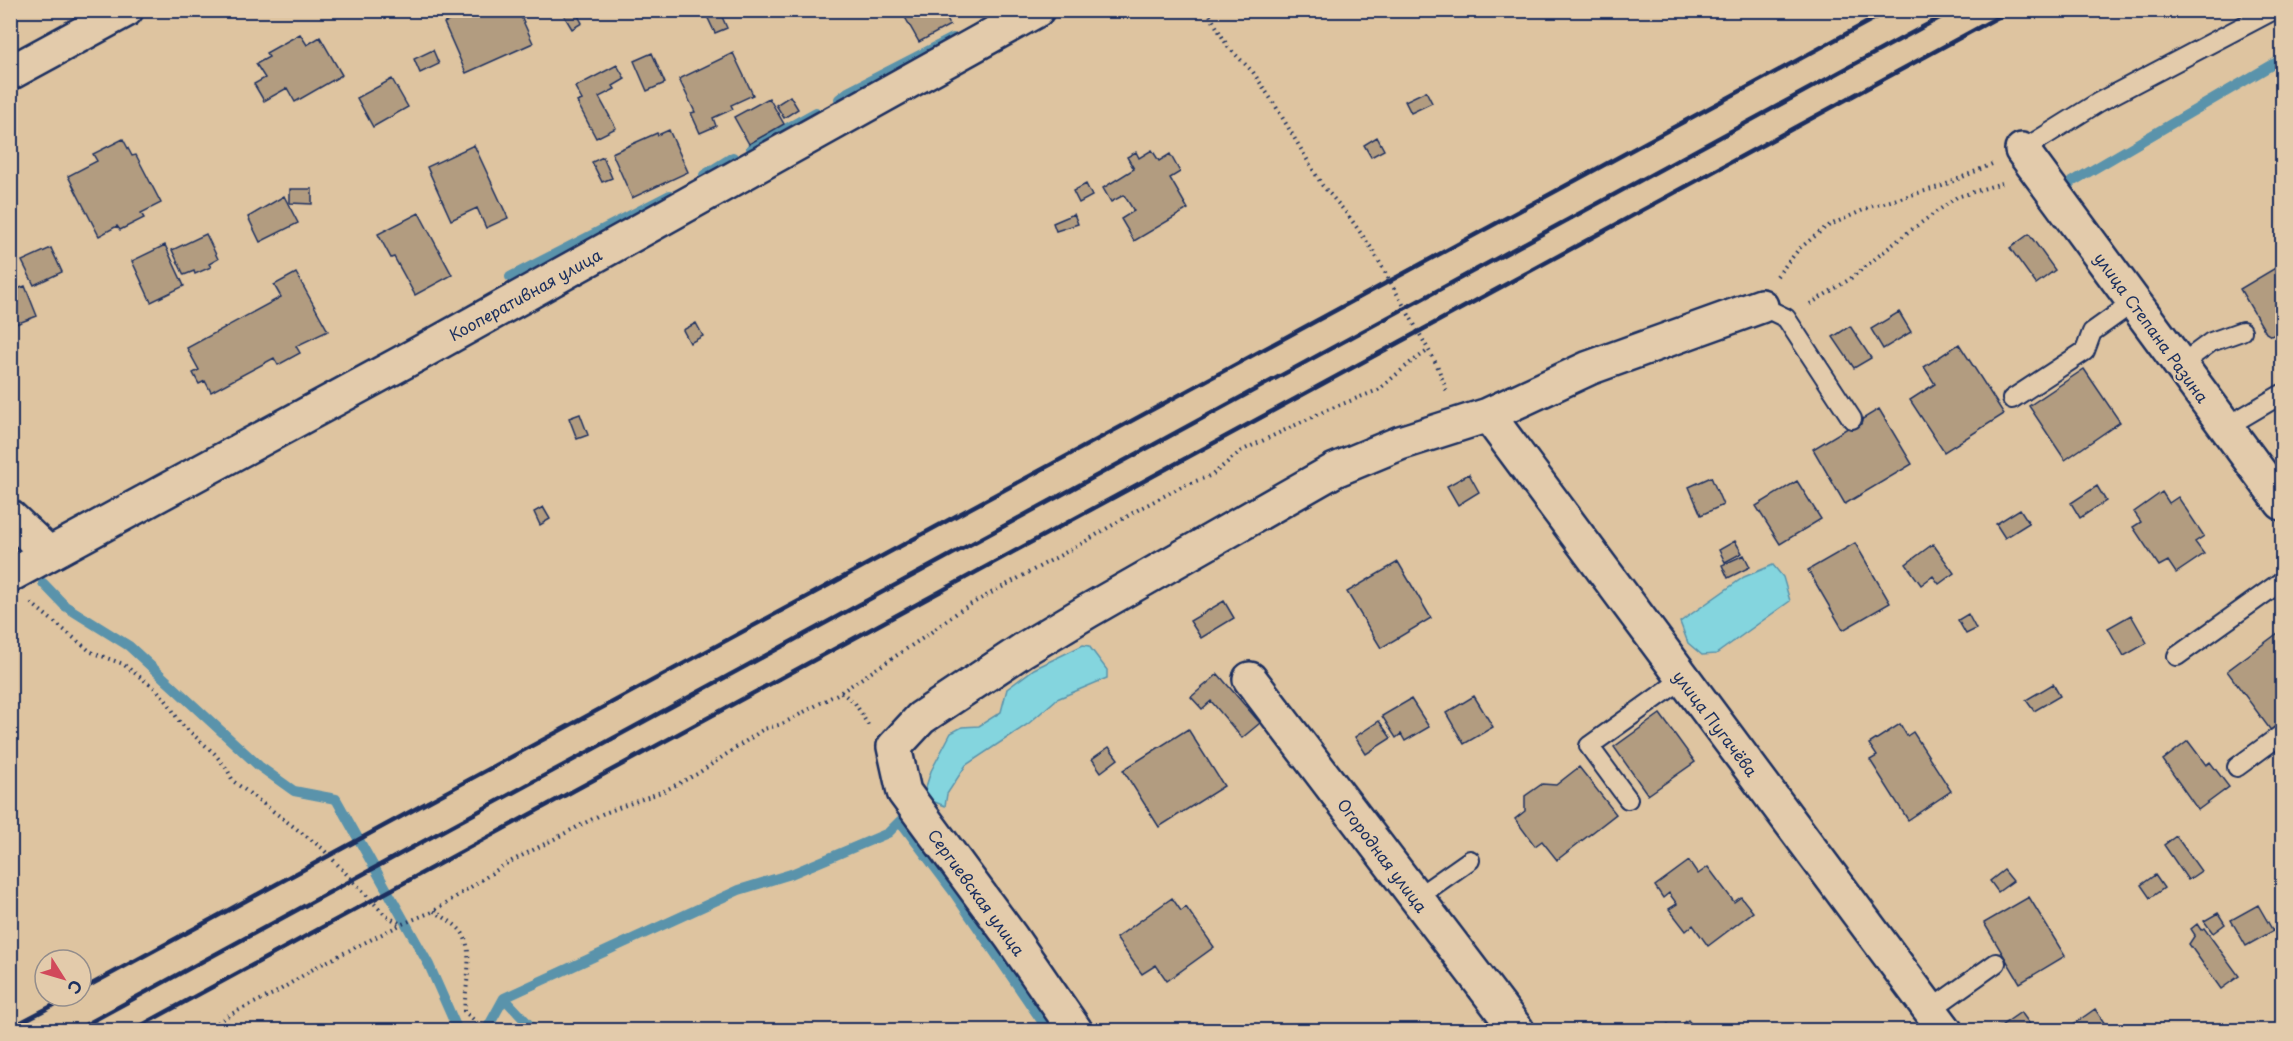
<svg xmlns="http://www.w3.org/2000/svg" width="2293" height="1041" font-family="'Playpen Sans',sans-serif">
<rect width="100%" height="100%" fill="#dec4a0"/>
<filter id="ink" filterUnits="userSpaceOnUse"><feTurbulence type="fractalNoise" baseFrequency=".0167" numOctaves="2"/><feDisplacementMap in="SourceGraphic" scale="12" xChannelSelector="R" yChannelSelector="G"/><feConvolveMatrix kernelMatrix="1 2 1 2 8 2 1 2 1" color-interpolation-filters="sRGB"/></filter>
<g filter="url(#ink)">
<path fill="#84d5de" stroke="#5a93ab" stroke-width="1.5" d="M 1773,565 L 1783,577 L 1790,601 L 1716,654 L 1702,655 L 1688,643 L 1680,622 L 1744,577 Z
M 1083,645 L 1089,646 L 1107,670 L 1107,678 L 1057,699 L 1028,724 L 966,765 L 947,794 L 945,806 L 932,801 L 925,790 L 931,771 L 951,733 L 962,727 L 979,726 L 1001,712 L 1007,689 L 1034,669 Z"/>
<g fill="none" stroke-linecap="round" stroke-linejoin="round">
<path stroke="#5a93ab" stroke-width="10" d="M 839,99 L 848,92 L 953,38
M 751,148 L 816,112
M 704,175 L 733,157
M 2065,186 L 2282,59
M 510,277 L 670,195
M 43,583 L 65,606 L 129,646 L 259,766 L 294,791 L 336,799 L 429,965 L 456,1026 L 455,1030
M 504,998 L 739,890 L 791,874 L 888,833 L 900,821 L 952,890 L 1048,1030
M 487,1029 L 504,998 L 534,1030"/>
</g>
<path fill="#b29c80" stroke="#1b2f5e" stroke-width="1.5" d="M 471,10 L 518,10 L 533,43 L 466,73 L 444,23 Z
M 568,10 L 575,10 L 582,23 L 572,29 L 563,14 Z
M 708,10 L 719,10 L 727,28 L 715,33 L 705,12 Z
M 901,10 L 942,10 L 950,25 L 919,42 Z
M 300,34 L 307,45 L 320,37 L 342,75 L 295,102 L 287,88 L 264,101 L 254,84 L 265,78 L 256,64 L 269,57 L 266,53 Z
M 433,50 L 439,64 L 420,73 L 414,59 Z
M 652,53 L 665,83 L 647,91 L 634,61 Z
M 733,53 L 753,95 L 731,105 L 733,109 L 713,118 L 716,126 L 700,133 L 691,113 L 695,112 L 679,79 Z
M 617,65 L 625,79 L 613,86 L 615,89 L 599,97 L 616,128 L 596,138 L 577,102 L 582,100 L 575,87 Z
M 392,79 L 408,107 L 373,127 L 357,98 Z
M 1426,91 L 1432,103 L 1411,113 L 1405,101 Z
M 790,96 L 798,109 L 784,118 L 776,105 Z
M 769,98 L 784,124 L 749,144 L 734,117 Z
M 669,130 L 688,172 L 632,198 L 612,153 L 657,133 L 658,135 Z
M 1377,137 L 1384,150 L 1371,157 L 1364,145 Z
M 123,139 L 132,156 L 136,155 L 161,203 L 141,213 L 144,218 L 120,230 L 117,226 L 99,236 L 68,176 L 97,161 L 93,154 Z
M 474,145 L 508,218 L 486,228 L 477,208 L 451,220 L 427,167 Z
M 1152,150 L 1159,161 L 1170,154 L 1180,172 L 1170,178 L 1188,209 L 1134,241 L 1121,219 L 1134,211 L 1124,195 L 1111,202 L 1103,188 L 1134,169 L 1127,157 L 1136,152 L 1139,158 Z
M 603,157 L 612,178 L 602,182 L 592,162 Z
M 1086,184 L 1092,196 L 1079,203 L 1073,191 Z
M 290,189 L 312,189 L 312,204 L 290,203 Z
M 284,196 L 298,223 L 260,242 L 248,217 Z
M 419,213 L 452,275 L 415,295 L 394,257 L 391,258 L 378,234 Z
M 1074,214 L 1078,224 L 1056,231 L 1053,223 Z
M 206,234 L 218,259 L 209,264 L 211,267 L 195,274 L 194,271 L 184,275 L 172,250 Z
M 2029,234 L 2055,270 L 2036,284 L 2010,248 Z
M 165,245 L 184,286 L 151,302 L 132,261 Z
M 51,248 L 62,272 L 34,285 L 22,261 Z
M 2282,264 L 2282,325 L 2276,334 L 2271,336 L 2266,333 L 2240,289 Z
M 296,273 L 328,331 L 296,346 L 300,353 L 278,365 L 274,358 L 211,392 L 205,381 L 199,384 L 193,373 L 199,370 L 187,348 L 281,297 L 274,285 Z
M 25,286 L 37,316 L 16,324 L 10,309 L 10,292 Z
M 1899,312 L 1911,332 L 1883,349 L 1871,329 Z
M 696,323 L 703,336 L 690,343 L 683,330 Z
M 1850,326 L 1871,358 L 1854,368 L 1833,337 Z
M 1959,344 L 2004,414 L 1944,452 L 1910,400 L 1935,384 L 1924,367 Z
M 2084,369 L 2120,422 L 2065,460 L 2029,406 Z
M 1879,409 L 1912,464 L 1845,504 L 1813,449 Z
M 580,414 L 588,435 L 577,439 L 569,418 Z
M 1469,474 L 1479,492 L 1458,505 L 1447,486 Z
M 1711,477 L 1723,505 L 1701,515 L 1689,487 Z
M 1797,481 L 1821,519 L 1780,544 L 1756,506 Z
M 2097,486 L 2106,501 L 2080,518 L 2071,503 Z
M 2162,492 L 2169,503 L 2178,497 L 2204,536 L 2195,542 L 2204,554 L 2176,573 L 2168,561 L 2159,566 L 2133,527 L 2141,522 L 2134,512 Z
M 543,507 L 550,519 L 540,525 L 534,512 Z
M 2020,509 L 2029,523 L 2005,538 L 1996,524 Z
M 1735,541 L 1742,553 L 1725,562 L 1719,550 Z
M 1855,543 L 1890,603 L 1843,630 L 1808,570 Z
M 1933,544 L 1954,573 L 1939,584 L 1933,576 L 1921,585 L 1906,564 Z
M 1744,555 L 1750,567 L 1728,578 L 1722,565 Z
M 1398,562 L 1431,618 L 1381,648 L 1347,592 Z
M 1224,601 L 1234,618 L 1201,638 L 1190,621 Z
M 1968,614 L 1976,629 L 1966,634 L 1958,620 Z
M 2131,615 L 2147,643 L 2124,656 L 2108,628 Z
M 2282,630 L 2282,724 L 2272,732 L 2227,671 Z
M 1218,674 L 1260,723 L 1242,738 L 1211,701 L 1202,709 L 1191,697 Z
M 2053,684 L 2060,696 L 2034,711 L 2026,700 Z
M 1474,696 L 1493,727 L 1464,744 L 1446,713 Z
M 1411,699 L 1429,727 L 1405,741 L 1401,734 L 1396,738 L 1382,716 Z
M 1660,714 L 1695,762 L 1648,795 L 1614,747 Z
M 1379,721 L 1391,738 L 1366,754 L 1355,737 Z
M 1900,724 L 1907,736 L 1913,732 L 1951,791 L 1908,820 L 1870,760 L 1877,756 L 1869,744 Z
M 1188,729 L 1224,786 L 1159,827 L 1123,770 Z
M 2188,741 L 2206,765 L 2210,762 L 2229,787 L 2198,810 L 2163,760 Z
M 1109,747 L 1118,759 L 1101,772 L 1092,759 Z
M 1579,767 L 1616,814 L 1557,860 L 1542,841 L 1535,846 L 1515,819 L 1525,811 L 1525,796 L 1542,784 L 1556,785 Z
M 2176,836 L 2201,871 L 2188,880 L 2164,845 Z
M 1689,861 L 1698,874 L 1708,867 L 1734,902 L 1741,897 L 1753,912 L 1708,946 L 1693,925 L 1686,931 L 1669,909 L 1677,904 L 1669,893 L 1663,898 L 1655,886 Z
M 2004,870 L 2013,881 L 1998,892 L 1990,881 Z
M 2155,875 L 2164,888 L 2150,898 L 2141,885 Z
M 2029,897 L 2065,956 L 2020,983 L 1984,923 Z
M 1172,898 L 1181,911 L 1186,907 L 1214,947 L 1167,981 L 1156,965 L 1142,974 L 1116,938 Z
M 2258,905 L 2273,931 L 2246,946 L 2231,920 Z
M 2218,913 L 2225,924 L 2213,933 L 2204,921 Z
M 2197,924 L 2201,930 L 2204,928 L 2239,976 L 2221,989 L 2189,944 L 2195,935 L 2191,929 Z
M 2095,1009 L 2109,1030 L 2065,1030 Z
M 2021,1012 L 2034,1030 L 1995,1030 Z
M 1688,1020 L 1696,1030 L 1698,1028 L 1700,1030 L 1674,1030 Z
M 1668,1024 L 1674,1030 L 1659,1030 Z"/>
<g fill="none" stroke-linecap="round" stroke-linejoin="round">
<g stroke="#1b2f5e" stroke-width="22">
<path id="service" d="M 2022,150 L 2099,102 L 2274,10
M 1761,306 L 1786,318 L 1852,419
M 2180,365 L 2211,342 L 2242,331
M 2012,399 L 2085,351 L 2092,332 L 2134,302
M 2226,427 L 2282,394
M 2177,656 L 2282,581
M 2237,767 L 2282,734
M 1628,799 L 1589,746 L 1684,678
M 1416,898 L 1470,860
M 1930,1010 L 1996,963"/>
</g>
<g stroke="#1b2f5e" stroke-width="38">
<path id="minor" d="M 10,73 L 126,10
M 2022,150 L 2282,503
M 1488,415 L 1945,1030
M 10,517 L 49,554
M 10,575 L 420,353 L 1037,10
M 1250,679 L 1517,1030
M 1075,1030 L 1011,937 L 904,792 L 894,747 L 921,718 L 1023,650 L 1088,611 L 1335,470 L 1400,443 L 1488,415 L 1589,368 L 1761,306"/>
</g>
<path stroke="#1b2f5e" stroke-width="4" stroke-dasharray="1.5 4.5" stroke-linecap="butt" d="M 1207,10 L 1228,47 L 1253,72 L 1275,105 L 1322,185 L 1348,215 L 1372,249 L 1437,365 L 1447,392
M 1777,276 L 1799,249 L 1826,227 L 1870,207 L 1942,186 L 1992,164
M 1810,304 L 1850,279 L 1907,233 L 1957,197 L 2002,183
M 31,603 L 91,652 L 123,664 L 157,690 L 169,704 L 180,723 L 214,753 L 227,769 L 233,781 L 322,848 L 386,916 L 401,924
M 841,692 L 855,703 L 868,725
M 434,911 C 443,917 454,923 461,931 C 475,949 465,990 464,1011 L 477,1023 L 481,1030
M 208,1030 L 227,1016 L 275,993 L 318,966 L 402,924 L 434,911 L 506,864 L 556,838 L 602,814 L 664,791 L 697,774 L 764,729 L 782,724 L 841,692 L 926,636 L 962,609 L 1081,544 L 1141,508 L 1183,486 L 1212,475 L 1241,451 L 1327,410 L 1378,390 L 1410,363 L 1429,350"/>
<use href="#service" stroke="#e3cbab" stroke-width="18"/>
<use href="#minor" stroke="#e3cbab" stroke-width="33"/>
<path stroke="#1b2f5e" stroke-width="4.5" d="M 81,990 L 1890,10
M 10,1028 L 71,996
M 76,1030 L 1954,10
M 133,1030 L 2011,10"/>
</g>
</g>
<g text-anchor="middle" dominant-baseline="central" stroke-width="4.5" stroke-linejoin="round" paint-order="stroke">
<g font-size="16" fill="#1b2f5e" stroke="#e3cbab">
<text transform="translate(525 294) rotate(-29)">Кооперативная улица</text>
<text transform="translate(2152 327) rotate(54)">улица Степана Разина</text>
<text transform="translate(1716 723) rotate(53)">улица Пугачёва</text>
<text transform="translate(1383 855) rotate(53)">Огородная улица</text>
<text transform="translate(977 892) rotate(54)">Сергиевская улица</text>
</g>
</g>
<rect width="2293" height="1041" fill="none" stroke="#e3cbab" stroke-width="36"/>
<rect x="18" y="18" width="2257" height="1005" fill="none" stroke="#1b2f5e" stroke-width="2" filter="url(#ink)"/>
<g transform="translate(63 978) rotate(127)"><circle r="28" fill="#e3cbab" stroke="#938d8c" stroke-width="1.5"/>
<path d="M0-4.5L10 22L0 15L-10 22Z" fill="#d1495b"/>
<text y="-9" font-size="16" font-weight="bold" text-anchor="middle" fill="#1b2f5e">С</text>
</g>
</svg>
